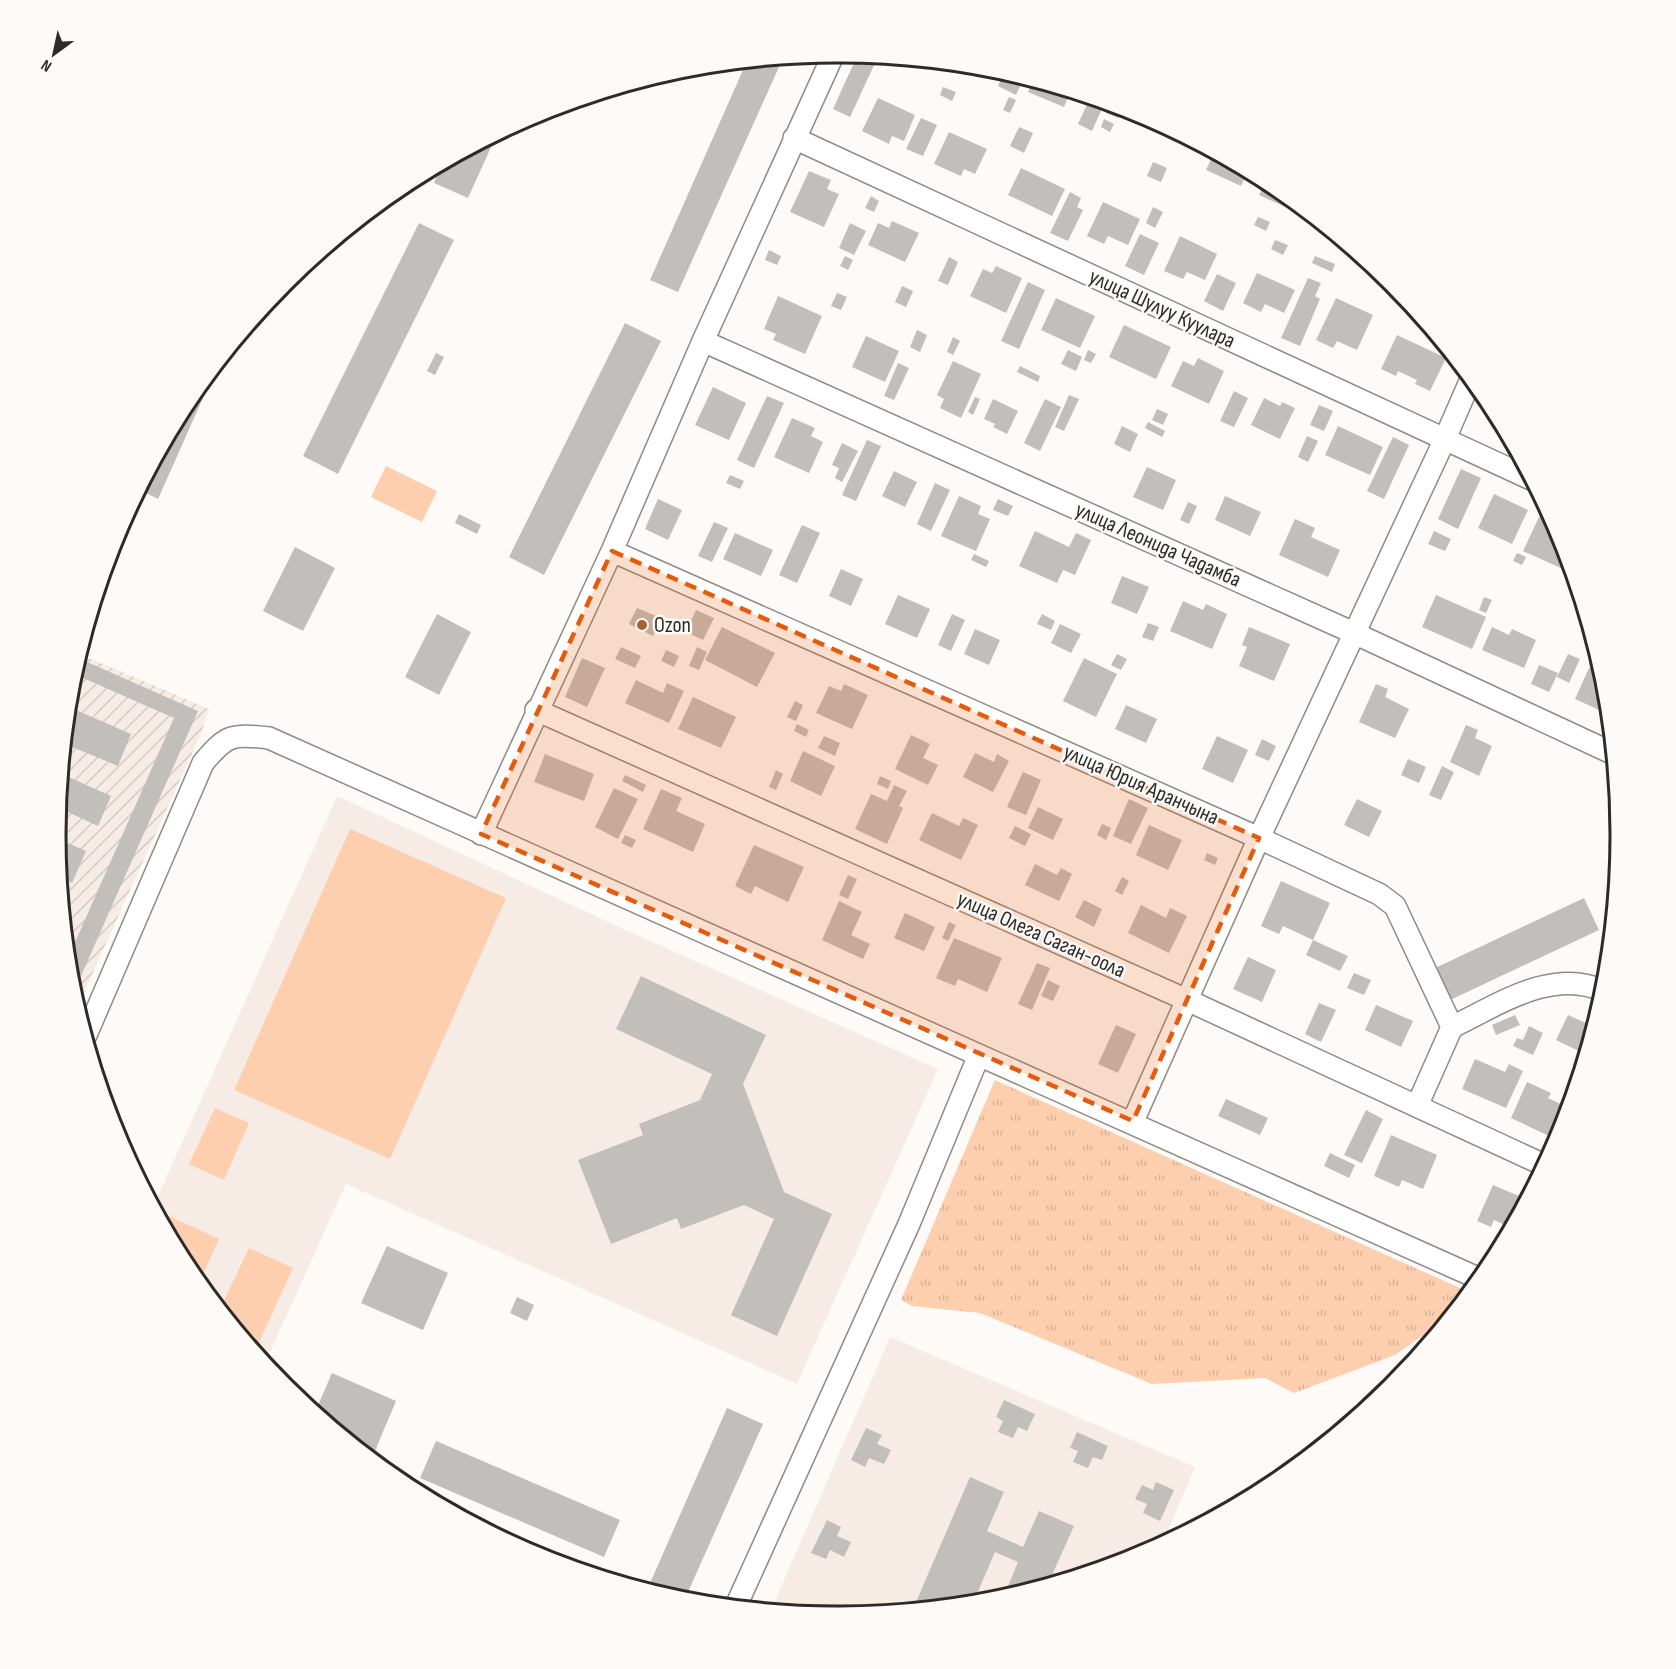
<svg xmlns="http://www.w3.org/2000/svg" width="1676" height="1669" font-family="'Sofia Sans Condensed',sans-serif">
<defs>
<pattern id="industrial-furrows" width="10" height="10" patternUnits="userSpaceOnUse" patternTransform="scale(1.5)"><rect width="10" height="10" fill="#f6ece5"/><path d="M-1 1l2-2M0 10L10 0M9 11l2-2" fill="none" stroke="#d3cbc5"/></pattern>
<pattern id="park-tufts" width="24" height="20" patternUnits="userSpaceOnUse" patternTransform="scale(1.5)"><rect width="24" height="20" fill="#fdcfae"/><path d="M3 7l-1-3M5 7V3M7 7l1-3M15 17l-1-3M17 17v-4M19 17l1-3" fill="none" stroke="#d9b296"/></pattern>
</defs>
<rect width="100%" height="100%" fill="#fdfaf8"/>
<path fill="#f6ece5" d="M 337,796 L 619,927 L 938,1069 L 797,1384 L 346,1184 L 265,1363 L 188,1269 L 154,1205 Z
M 890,1337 L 1195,1467 L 1163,1543 L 1137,1557 L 990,1602 L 838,1616 L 771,1610 Z"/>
<path fill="url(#industrial-furrows)" d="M 80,654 L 209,709 L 202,731 L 77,1008 L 71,987 L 56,834 L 71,682 Z"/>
<path fill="#fdcfae" d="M 386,466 L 437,491 L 422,522 L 371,497 Z
M 350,829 L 506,898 L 390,1159 L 234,1090 Z
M 215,1108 L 249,1123 L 224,1180 L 189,1164 Z
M 165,1214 L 219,1239 L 199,1283 L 188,1269 L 162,1221 Z
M 249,1248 L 293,1268 L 255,1351 L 220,1309 Z"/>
<path fill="url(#park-tufts)" d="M 995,1080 L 1469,1292 L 1449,1317 L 1395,1355 L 1294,1393 L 1265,1378 L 1152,1384 L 980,1313 L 912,1306 L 901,1300 Z"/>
<path fill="#c1bebc" d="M 858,54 L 876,61 L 850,117 L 833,109 Z
M 783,58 L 678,292 L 650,280 L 747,61 Z
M 1004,72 L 1024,78 L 1016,95 L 998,86 Z
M 1033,80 L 1070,92 L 1064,107 L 1028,92 Z
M 943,87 L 956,92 L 952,101 L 940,95 Z
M 1009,97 L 1016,100 L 1010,113 L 1003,110 Z
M 878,98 L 915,115 L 904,141 L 892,136 L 889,144 L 862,131 Z
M 1090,98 L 1105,102 L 1092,131 L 1078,124 Z
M 1110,104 L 1123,108 L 1118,118 L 1106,113 Z
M 1126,109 L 1153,121 L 1150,128 L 1123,116 Z
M 921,118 L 937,125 L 923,156 L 906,149 Z
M 1104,119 L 1114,124 L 1110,132 L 1101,127 Z
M 1019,127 L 1033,133 L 1024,153 L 1010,146 Z
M 949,132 L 987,149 L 975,174 L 964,169 L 961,176 L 934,164 Z
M 497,134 L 468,198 L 434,183 L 442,163 Z
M 1214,153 L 1248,171 L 1241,186 L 1206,170 Z
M 1153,162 L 1167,168 L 1161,182 L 1147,176 Z
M 1021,168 L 1065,189 L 1052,216 L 1008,195 Z
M 809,171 L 831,180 L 827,189 L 839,194 L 824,227 L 790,212 Z
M 1266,181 L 1308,214 L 1307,217 L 1259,195 Z
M 1070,192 L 1081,198 L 1077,207 L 1083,210 L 1068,241 L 1050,233 Z
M 871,196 L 879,201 L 874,212 L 865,208 Z
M 1103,202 L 1140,219 L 1128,245 L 1108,236 L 1104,244 L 1087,236 Z
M 1153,207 L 1163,212 L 1155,228 L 1146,223 Z
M 1258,217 L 1270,222 L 1266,231 L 1254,225 Z
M 892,221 L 919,233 L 905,262 L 868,245 L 878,223 L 889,228 Z
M 419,223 L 454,240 L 338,474 L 303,456 Z
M 850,223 L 866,231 L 854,255 L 839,248 Z
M 1140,234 L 1159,243 L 1144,275 L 1125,266 Z
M 1180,236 L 1217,254 L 1205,280 L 1187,272 L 1183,279 L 1164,271 Z
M 1275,240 L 1288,245 L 1283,255 L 1271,249 Z
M 769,250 L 781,256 L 777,265 L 765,260 Z
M 845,256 L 853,260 L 848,270 L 840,266 Z
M 1315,256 L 1335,264 L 1332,272 L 1312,263 Z
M 949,257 L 958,262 L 948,285 L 938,281 Z
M 996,266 L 1022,278 L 1006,313 L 970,296 L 983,269 L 992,273 Z
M 1257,273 L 1295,290 L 1284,313 L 1265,304 L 1261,312 L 1243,303 Z
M 1217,274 L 1236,283 L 1223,311 L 1204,301 Z
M 1308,278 L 1321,283 L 1315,296 L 1320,299 L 1300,346 L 1281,338 Z
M 1028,282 L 1045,290 L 1019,349 L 1001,341 Z
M 902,286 L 913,291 L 906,307 L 895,302 Z
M 837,293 L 847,297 L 841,310 L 831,306 Z
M 778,296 L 822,316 L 805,354 L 773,340 L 776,334 L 764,329 Z
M 1056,298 L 1095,316 L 1080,348 L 1041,330 Z
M 1336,298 L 1373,315 L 1357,350 L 1337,341 L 1333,348 L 1316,340 Z
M 1417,313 L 1431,330 L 1412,321 Z
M 625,323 L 661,341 L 544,575 L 509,557 Z
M 1124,325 L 1171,347 L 1156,379 L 1109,357 Z
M 917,330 L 927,335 L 920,352 L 910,347 Z
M 1397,335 L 1446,358 L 1430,391 L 1415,384 L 1417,380 L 1398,371 L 1396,376 L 1381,369 Z
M 866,336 L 899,351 L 885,382 L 852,367 Z
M 953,337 L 960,341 L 953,355 L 947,352 Z
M 1068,350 L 1082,357 L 1076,371 L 1061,364 Z
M 1088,350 L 1096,354 L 1091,363 L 1084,360 Z
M 436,353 L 444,357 L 435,375 L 427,371 Z
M 1198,358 L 1224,371 L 1209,404 L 1171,386 L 1183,361 L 1194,366 Z
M 953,361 L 981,374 L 961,418 L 940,408 L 944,399 L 937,395 Z
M 219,362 L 158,499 L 140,490 L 188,400 Z
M 898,363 L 909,368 L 894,400 L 884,396 Z
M 1020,366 L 1040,376 L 1038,382 L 1017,372 Z
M 713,387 L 746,403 L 729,440 L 695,425 Z
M 1234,391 L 1248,398 L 1234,427 L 1220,421 Z
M 1069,395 L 1079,399 L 1064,431 L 1055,427 Z
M 767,396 L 784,403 L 754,468 L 737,460 Z
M 975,397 L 980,399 L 973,415 L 968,412 Z
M 1264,398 L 1280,406 L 1282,402 L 1295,408 L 1280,439 L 1251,425 Z
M 993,399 L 1018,411 L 1007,434 L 993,427 L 995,424 L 984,419 Z
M 1045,399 L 1061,407 L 1040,451 L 1024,443 Z
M 1319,405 L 1333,411 L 1324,431 L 1310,425 Z
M 1157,409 L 1168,414 L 1163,425 L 1152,420 Z
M 792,418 L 815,428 L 811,436 L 823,442 L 809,473 L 774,457 Z
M 1148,422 L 1165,431 L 1162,437 L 1145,428 Z
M 1122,426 L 1138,434 L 1130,452 L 1114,444 Z
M 1338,426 L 1383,447 L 1370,475 L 1325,455 Z
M 1307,436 L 1318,441 L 1308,462 L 1298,457 Z
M 1393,437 L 1409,445 L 1384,499 L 1367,491 Z
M 867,440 L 881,446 L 856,501 L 842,495 Z
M 842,443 L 858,451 L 842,482 L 835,478 L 839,468 L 832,465 Z
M 1147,467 L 1176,480 L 1163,510 L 1133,497 Z
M 1461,469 L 1481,478 L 1458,529 L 1438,519 Z
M 894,471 L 917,482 L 905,507 L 882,496 Z
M 730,475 L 744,481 L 740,489 L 726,483 Z
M 935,483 L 950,490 L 931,531 L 917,524 Z
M 1494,494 L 1528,510 L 1512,544 L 1478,528 Z
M 959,496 L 981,506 L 978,514 L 990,519 L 976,551 L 941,536 Z
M 1225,496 L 1261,512 L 1250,536 L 1215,520 Z
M 658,499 L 682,510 L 668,540 L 645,529 Z
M 998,499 L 1013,506 L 1008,516 L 993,510 Z
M 1188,502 L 1197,506 L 1189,524 L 1180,520 Z
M 459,514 L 481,525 L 477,534 L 455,523 Z
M 1539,517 L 1554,524 L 1561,536 L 1572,573 L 1523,551 Z
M 1295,519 L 1315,528 L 1311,537 L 1340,550 L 1328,577 L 1279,555 Z
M 714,522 L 728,528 L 712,562 L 698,556 Z
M 802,525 L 820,533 L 797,583 L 779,575 Z
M 1035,531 L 1069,547 L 1076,533 L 1091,540 L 1075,575 L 1063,570 L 1057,583 L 1019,566 Z
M 1434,531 L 1451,539 L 1445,551 L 1428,544 Z
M 735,533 L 773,550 L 761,576 L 723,559 Z
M 295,547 L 335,568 L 303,631 L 263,611 Z
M 1517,553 L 1526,557 L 1522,565 L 1513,561 Z
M 974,554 L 989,561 L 986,567 L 971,560 Z
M 841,569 L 863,579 L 851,606 L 829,596 Z
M 1122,576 L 1149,587 L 1137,614 L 1111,603 Z
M 898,595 L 930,609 L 917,638 L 885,624 Z
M 1436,595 L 1486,617 L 1472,649 L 1422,627 Z
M 1484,597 L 1492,600 L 1486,613 L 1479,610 Z
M 1183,601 L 1203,610 L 1206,604 L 1227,614 L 1212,649 L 1170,631 Z
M 637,608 L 661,618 L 653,636 L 629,624 Z
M 696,610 L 714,618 L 703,640 L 686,632 Z
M 437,614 L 471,632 L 439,695 L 405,677 Z
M 952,614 L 965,620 L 951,651 L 938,645 Z
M 1042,614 L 1055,621 L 1051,630 L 1037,624 Z
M 1148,623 L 1159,627 L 1153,641 L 1142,637 Z
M 1060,624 L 1081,634 L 1071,653 L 1051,643 Z
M 722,627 L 775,653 L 757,687 L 705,660 Z
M 1249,627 L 1290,644 L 1274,681 L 1239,666 L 1247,647 L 1242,645 Z
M 1492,627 L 1509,635 L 1512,629 L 1536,640 L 1524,668 L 1482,650 Z
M 975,629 L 1000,640 L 989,665 L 964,654 Z
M 621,647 L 641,656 L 635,668 L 615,659 Z
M 697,647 L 707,652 L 699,670 L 689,666 Z
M 666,650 L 679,656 L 674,667 L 661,661 Z
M 1117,654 L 1127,659 L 1121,670 L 1111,665 Z
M 1568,654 L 1580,659 L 1569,683 L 1557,677 Z
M 78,658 L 198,711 L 73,994 L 68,958 L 174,718 L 74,674 Z
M 582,658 L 605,668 L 587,707 L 565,697 Z
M 1084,658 L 1117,674 L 1096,717 L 1063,701 Z
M 1539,665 L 1558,673 L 1549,692 L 1531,684 Z
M 1589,668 L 1603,674 L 1608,714 L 1575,699 Z
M 636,680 L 663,693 L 667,683 L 684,691 L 669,723 L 625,703 Z
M 844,684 L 868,695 L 852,729 L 816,713 L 829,686 L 841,691 Z
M 1376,684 L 1388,689 L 1385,697 L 1409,709 L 1395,738 L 1359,722 Z
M 693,697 L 736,717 L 721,748 L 678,729 Z
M 795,701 L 803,705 L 796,721 L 787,717 Z
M 1126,705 L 1157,719 L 1146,743 L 1115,729 Z
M 69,707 L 131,734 L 118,766 L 65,744 Z
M 797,724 L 809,730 L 806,737 L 794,731 Z
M 1466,725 L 1478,730 L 1475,738 L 1492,746 L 1479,776 L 1450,762 Z
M 911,735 L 930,744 L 923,758 L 938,765 L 928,785 L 895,769 Z
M 824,736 L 840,743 L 835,756 L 818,748 Z
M 1217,736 L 1248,750 L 1233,783 L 1202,769 Z
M 1262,739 L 1276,746 L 1269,761 L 1255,755 Z
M 803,751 L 835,766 L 821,796 L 790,781 Z
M 975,753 L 994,762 L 997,754 L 1009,761 L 993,792 L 963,777 Z
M 545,754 L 594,774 L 584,801 L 534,782 Z
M 1408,759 L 1426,767 L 1419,783 L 1401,775 Z
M 1442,766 L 1454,772 L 1441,800 L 1429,795 Z
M 776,770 L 783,774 L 776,790 L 769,787 Z
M 1023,772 L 1041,780 L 1026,815 L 1007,807 Z
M 62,774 L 111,796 L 98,826 L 59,808 Z
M 625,775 L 646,785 L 643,792 L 622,781 Z
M 880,776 L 891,781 L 888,789 L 877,784 Z
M 894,785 L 907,791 L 899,806 L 903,808 L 887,844 L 855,829 L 871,794 L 887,801 Z
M 614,788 L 638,799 L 618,839 L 595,827 Z
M 661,789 L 682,798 L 676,811 L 705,824 L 693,852 L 643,829 Z
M 1129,799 L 1148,808 L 1131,844 L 1113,836 Z
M 1357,799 L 1382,811 L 1369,837 L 1344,825 Z
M 1038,807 L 1063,819 L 1053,840 L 1028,828 Z
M 932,813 L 959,826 L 963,818 L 978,825 L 961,860 L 919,840 Z
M 1102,824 L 1111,828 L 1106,840 L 1097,835 Z
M 1149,825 L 1182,840 L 1168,870 L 1136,855 Z
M 1015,826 L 1031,834 L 1025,846 L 1009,838 Z
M 625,835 L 636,840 L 632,848 L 621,843 Z
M 56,838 L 86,851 L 72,883 L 60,877 Z
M 754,845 L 804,867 L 788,902 L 755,886 L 751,894 L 735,886 Z
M 1207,853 L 1218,858 L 1215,865 L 1204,860 Z
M 1035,864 L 1057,875 L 1061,868 L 1072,874 L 1059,901 L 1025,885 Z
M 848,875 L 857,879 L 848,899 L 839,895 Z
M 1122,877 L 1129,881 L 1122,895 L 1115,891 Z
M 1281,881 L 1330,903 L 1313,940 L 1283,926 L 1279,934 L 1261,926 Z
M 1584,898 L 1599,930 L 1448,1001 L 1433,969 Z
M 1084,900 L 1102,909 L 1094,927 L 1075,917 Z
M 839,901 L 862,912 L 851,935 L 870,944 L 863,959 L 822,940 Z
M 1141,905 L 1166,918 L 1170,908 L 1187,916 L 1169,953 L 1128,933 Z
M 905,913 L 935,927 L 924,951 L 894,938 Z
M 949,922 L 956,925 L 948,941 L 942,938 Z
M 954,938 L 1002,958 L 987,992 L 958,979 L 955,986 L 936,978 Z
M 1313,940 L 1348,956 L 1340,971 L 1306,955 Z
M 1248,957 L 1276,970 L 1262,1002 L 1233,989 Z
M 1037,963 L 1050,968 L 1032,1010 L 1018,1004 Z
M 1354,973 L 1371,980 L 1364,995 L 1347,988 Z
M 641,976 L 766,1035 L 743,1084 L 784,1192 L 832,1214 L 777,1336 L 731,1315 L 774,1219 L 744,1205 L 681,1229 L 677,1218 L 611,1244 L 578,1160 L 643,1135 L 639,1124 L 700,1100 L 712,1074 L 616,1029 Z
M 1048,980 L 1060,986 L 1053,1001 L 1041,996 Z
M 1319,1003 L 1336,1010 L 1321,1042 L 1305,1034 Z
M 1376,1005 L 1413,1021 L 1401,1047 L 1365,1030 Z
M 1515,1015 L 1520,1025 L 1496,1035 L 1492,1025 Z
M 1568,1015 L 1588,1024 L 1589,1021 L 1594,1023 L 1585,1054 L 1556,1040 Z
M 1116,1025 L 1136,1034 L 1118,1073 L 1098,1064 Z
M 1529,1026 L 1543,1033 L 1533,1055 L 1513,1046 L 1517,1038 L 1523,1040 Z
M 1475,1059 L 1505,1072 L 1509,1064 L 1523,1071 L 1506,1108 L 1462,1089 Z
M 1527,1082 L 1551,1093 L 1548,1098 L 1563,1105 L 1549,1136 L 1511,1118 Z
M 1226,1099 L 1268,1118 L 1260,1135 L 1218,1116 Z
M 1366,1110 L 1383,1119 L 1362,1163 L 1344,1155 Z
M 1391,1135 L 1437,1155 L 1423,1189 L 1402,1180 L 1399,1187 L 1374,1176 Z
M 1330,1153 L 1355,1165 L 1349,1178 L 1324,1166 Z
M 1493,1185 L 1526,1199 L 1510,1227 L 1494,1220 L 1491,1227 L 1477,1221 Z
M 387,1246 L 448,1273 L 423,1330 L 361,1303 Z
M 517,1297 L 534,1305 L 527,1321 L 510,1313 Z
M 332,1373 L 396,1401 L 372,1458 L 315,1412 Z
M 1004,1400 L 1035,1414 L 1027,1431 L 1018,1427 L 1013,1438 L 998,1432 L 1003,1421 L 996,1417 Z
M 727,1408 L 763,1424 L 684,1601 L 647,1590 Z
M 866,1428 L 882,1435 L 877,1444 L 891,1450 L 884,1464 L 869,1458 L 865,1467 L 851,1460 Z
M 1077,1432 L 1108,1446 L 1102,1460 L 1093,1457 L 1088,1468 L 1073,1462 L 1078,1451 L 1070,1448 Z
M 436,1441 L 620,1520 L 604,1557 L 420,1478 Z
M 970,1477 L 1004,1492 L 987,1531 L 1023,1547 L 1039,1511 L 1074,1526 L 1048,1584 L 1003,1598 L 1018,1562 L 995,1552 L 973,1603 L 913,1609 Z
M 1156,1482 L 1174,1490 L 1160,1521 L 1143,1513 L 1147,1504 L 1135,1499 L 1142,1485 L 1153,1490 Z
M 827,1520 L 841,1527 L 837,1536 L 851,1542 L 844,1557 L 830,1550 L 826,1559 L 811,1553 Z"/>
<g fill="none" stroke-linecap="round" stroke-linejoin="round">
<g stroke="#8d8a88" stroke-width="24">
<path id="street" d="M 794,138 L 1531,479
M 703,341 L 1354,633 L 1612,753
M 612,551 L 1259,838 L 1379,894 L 1395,906 L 1452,1027 C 1498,1005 1552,967 1604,991
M 536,710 L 1187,1000 L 1544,1165
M 481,834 L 612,551 L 703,341 L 834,53
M 86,1035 L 203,763 C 227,734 232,734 269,738 C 672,919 1077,1096 1480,1279
M 1417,1106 L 1452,1027
M 1133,1121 L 1259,838 L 1444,441 L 1471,379
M 736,1606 L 909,1224 L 979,1055"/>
</g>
<use href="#street" stroke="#fff" stroke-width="21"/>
</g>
<path fill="#e8590c" fill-opacity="0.2" stroke="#e8590c" stroke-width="4.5" stroke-dasharray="12 8" stroke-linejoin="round" d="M 612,551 L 1259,838 L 1133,1121 L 481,834 Z"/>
<circle fill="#a4642e" stroke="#fdfaf8" stroke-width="2" cx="642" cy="625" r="6"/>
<g text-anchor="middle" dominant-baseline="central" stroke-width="5" stroke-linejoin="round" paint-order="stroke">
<g font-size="22" fill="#2c2b2a" stroke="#fdfaf8">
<text transform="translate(1162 309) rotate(25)">улица Шулуу Куулара</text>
<text transform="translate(1158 545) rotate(24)">улица Леонида Чадамба</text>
<text transform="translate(1141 785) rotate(24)">улица Юрия Аранчына</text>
<text transform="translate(1041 935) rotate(24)">улица Олега Саган-оола</text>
</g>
<g font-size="22" fill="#2c2b2a" stroke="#fdfaf8" text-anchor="start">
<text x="654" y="625">Ozon</text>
</g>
</g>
<path d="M0 0H1676V1669H0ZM837 63H839A771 771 0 0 1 1610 834V835A771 771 0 0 1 839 1606H837A771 771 0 0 1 66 835V834A771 771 0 0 1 837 63Z" fill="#fdfaf8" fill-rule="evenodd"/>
<path fill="none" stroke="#2c2b2a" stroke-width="3" d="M837 63H839A771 771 0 0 1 1610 834V835A771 771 0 0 1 839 1606H837A771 771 0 0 1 66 835V834A771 771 0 0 1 837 63Z"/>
<g transform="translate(54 54) rotate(213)" stroke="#fdfaf8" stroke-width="4.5" paint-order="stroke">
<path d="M0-4.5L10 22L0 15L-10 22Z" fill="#2c2b2a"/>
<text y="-9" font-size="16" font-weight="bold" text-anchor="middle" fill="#2c2b2a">N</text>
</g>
</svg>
